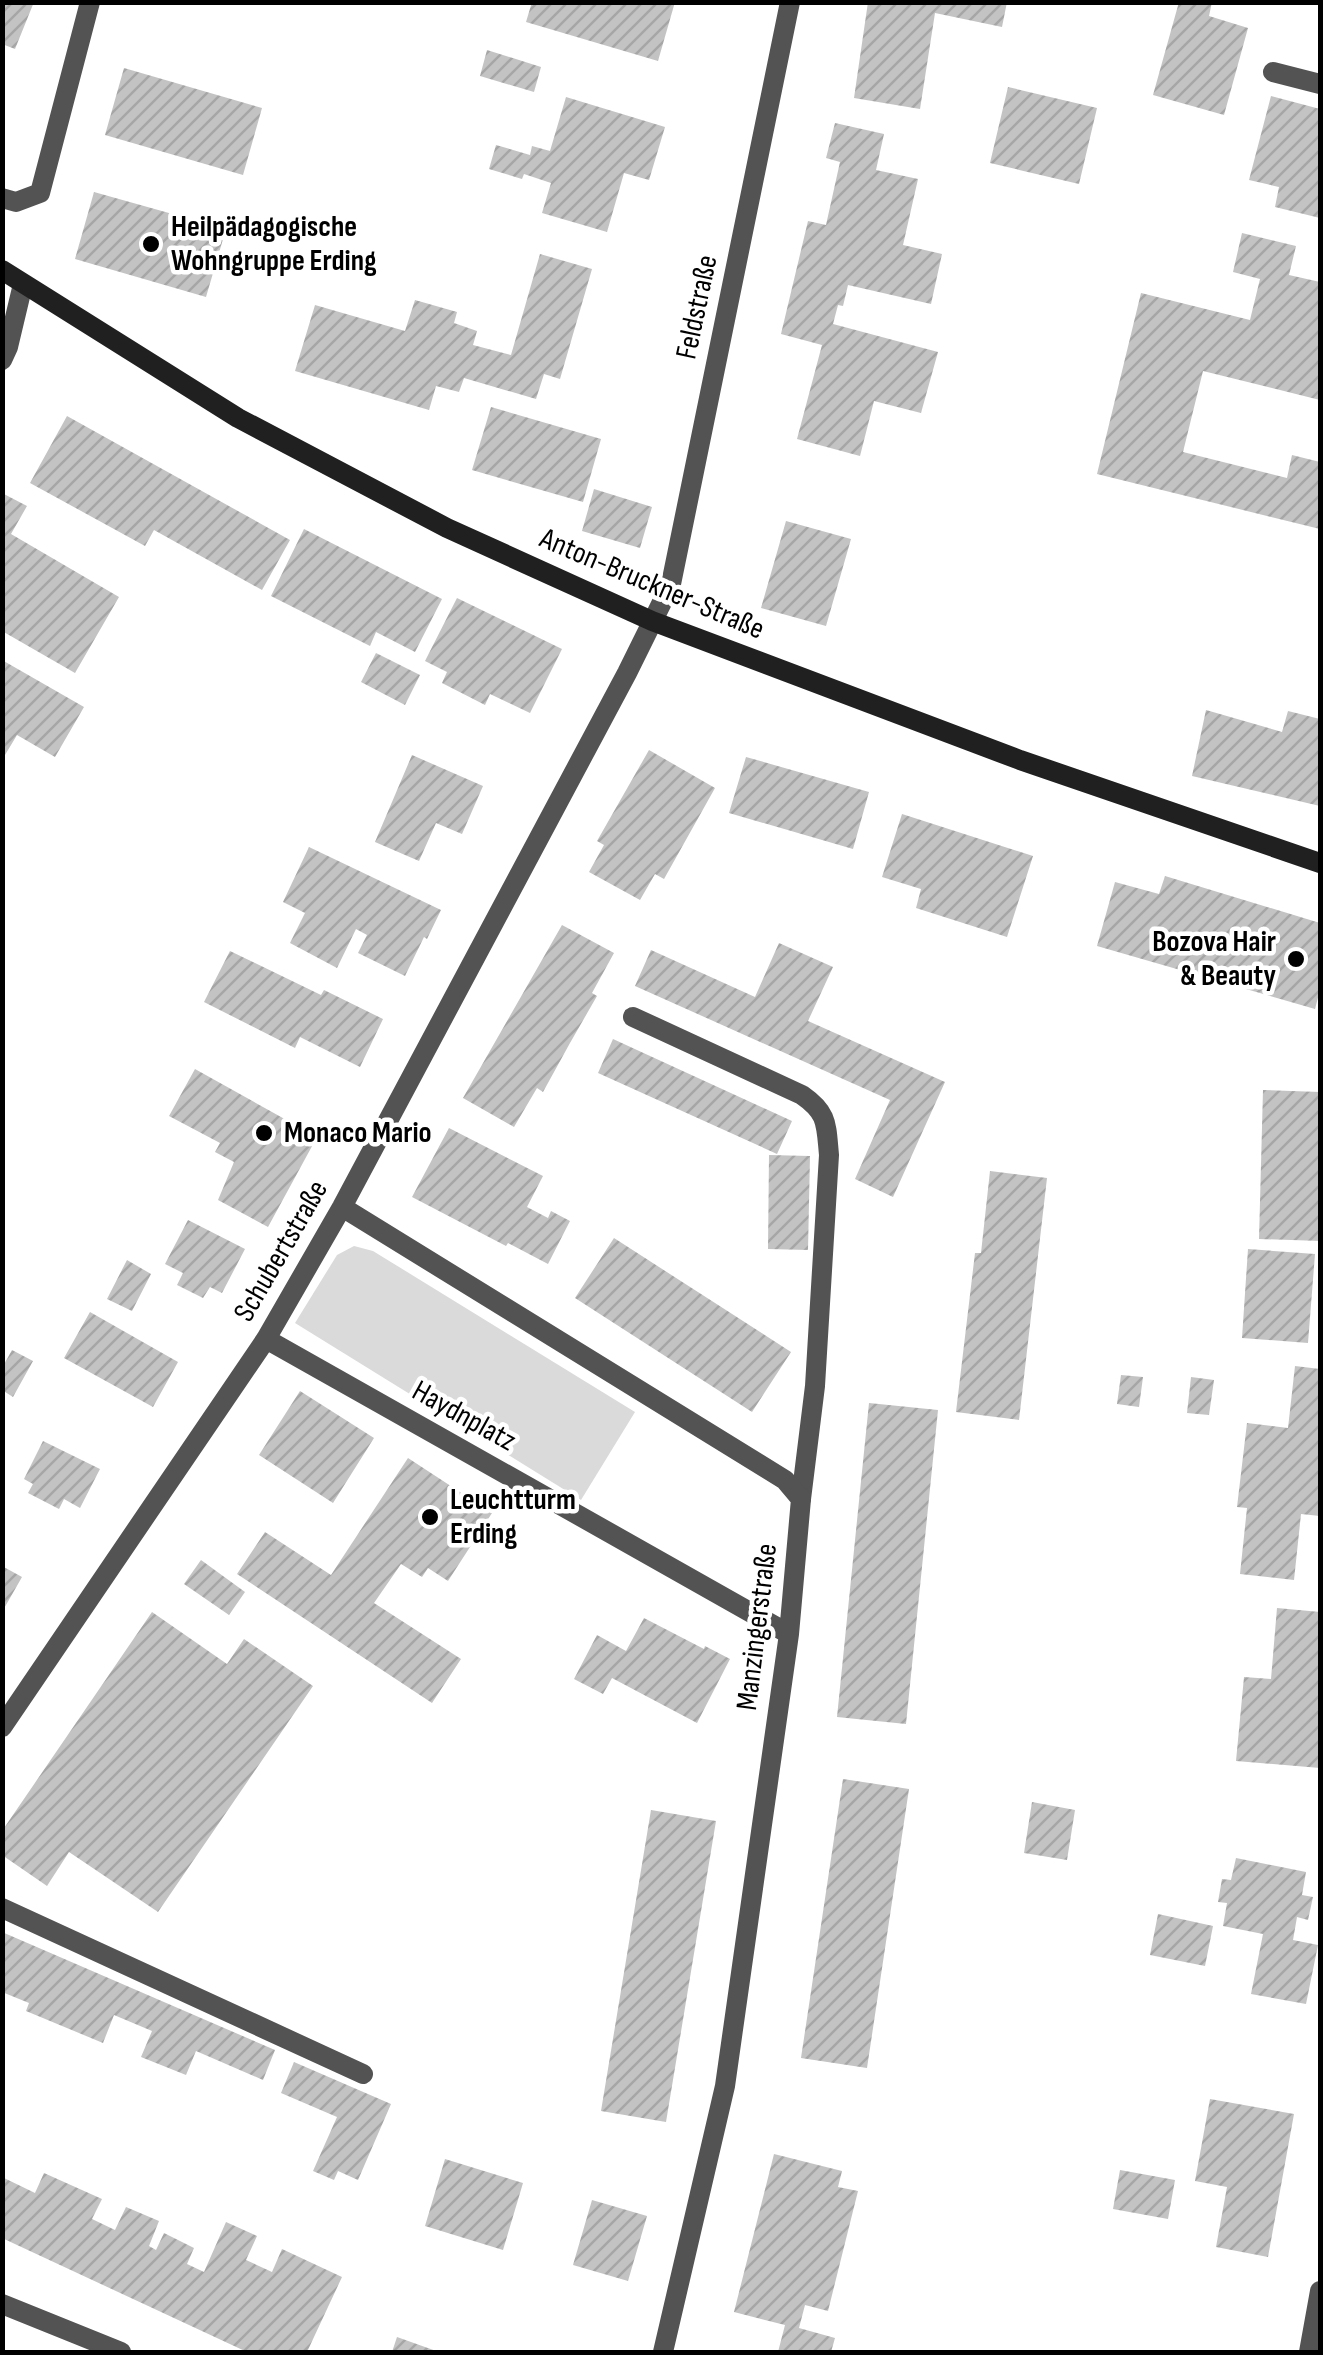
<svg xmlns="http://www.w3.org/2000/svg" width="1323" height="2355" font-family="'Sofia Sans Condensed',sans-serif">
<defs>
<pattern id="building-hatch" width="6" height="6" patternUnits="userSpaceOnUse" patternTransform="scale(2.5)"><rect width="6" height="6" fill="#c3c3c3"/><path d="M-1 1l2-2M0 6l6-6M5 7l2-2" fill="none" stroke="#a6a6a6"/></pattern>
</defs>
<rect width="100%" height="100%" fill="#fff"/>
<path fill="#dadada" d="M 354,1246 L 373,1251 L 635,1412 L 581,1500 L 295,1323 L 337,1255 Z"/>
<path fill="url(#building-hatch)" d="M 2,2 L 34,2 L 15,49 L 2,44 Z
M 532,2 L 675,2 L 658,61 L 526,22 Z
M 868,2 L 1007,2 L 1002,27 L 935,13 L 920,109 L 854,98 Z
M 1179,2 L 1212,2 L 1209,16 L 1248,28 L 1224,115 L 1153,95 Z
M 487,50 L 541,67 L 534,92 L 480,76 Z
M 124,68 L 262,108 L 243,175 L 105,135 Z
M 1008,87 L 1097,108 L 1079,184 L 990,163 Z
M 1271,96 L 1320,109 L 1320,218 L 1275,207 L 1279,187 L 1249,180 Z
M 566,97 L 665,127 L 649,180 L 624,173 L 607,232 L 542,213 L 551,183 L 524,174 L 522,179 L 489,169 L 496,145 L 530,155 L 532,146 L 550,151 Z
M 835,123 L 884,134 L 876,170 L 918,179 L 903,245 L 942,254 L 931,304 L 848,285 L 843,306 L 838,305 L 833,324 L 938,352 L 921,413 L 874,401 L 860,456 L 797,439 L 822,345 L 781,334 L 808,221 L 826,225 L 840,162 L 826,158 Z
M 94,192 L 226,229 L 206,297 L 75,259 Z
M 1242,233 L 1296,246 L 1289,275 L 1320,282 L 1320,400 L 1203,371 L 1183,452 L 1287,478 L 1292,455 L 1320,462 L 1320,529 L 1097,474 L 1141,293 L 1250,320 L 1260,279 L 1233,272 Z
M 540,254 L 592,269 L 560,379 L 544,374 L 536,399 L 464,378 L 459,392 L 436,386 L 429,410 L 295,371 L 315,305 L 405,331 L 415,300 L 457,312 L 454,323 L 477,331 L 473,345 L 511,355 Z
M 491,407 L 601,439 L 583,502 L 472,470 Z
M 67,416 L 290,540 L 262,590 L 154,530 L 145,546 L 30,483 Z
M 594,489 L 652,507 L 640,548 L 582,531 Z
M 2,493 L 27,506 L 11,534 L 119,597 L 75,673 L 2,631 Z
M 786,521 L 851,539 L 826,626 L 761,608 Z
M 304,529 L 442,599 L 415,652 L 376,632 L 370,646 L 271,596 Z
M 457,598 L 562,649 L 530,713 L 490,694 L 485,705 L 442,683 L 447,672 L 425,661 Z
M 376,653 L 420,675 L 405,705 L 361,682 Z
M 2,660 L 84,707 L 55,757 L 17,735 L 2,760 Z
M 1206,710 L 1282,732 L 1288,711 L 1320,719 L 1320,806 L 1192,776 Z
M 649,750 L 715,788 L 664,879 L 655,874 L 640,900 L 589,872 L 604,845 L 597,841 Z
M 412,755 L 483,786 L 462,834 L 436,823 L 419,861 L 375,842 Z
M 746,757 L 869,792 L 853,849 L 729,813 Z
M 902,814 L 1033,856 L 1007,937 L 916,908 L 921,889 L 882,877 Z
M 309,847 L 441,910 L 427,939 L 424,937 L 405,976 L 358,953 L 367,935 L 356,929 L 337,968 L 290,943 L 305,913 L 283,902 Z
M 1165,876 L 1320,923 L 1320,990 L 1315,1009 L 1097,946 L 1115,882 L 1159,894 Z
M 562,925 L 614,953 L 592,993 L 597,996 L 570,1043 L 543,1092 L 537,1088 L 514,1127 L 463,1098 Z
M 779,943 L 833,967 L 808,1021 L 945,1082 L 893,1197 L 855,1179 L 890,1100 L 635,986 L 651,950 L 755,997 Z
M 230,951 L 321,995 L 324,990 L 383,1019 L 360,1067 L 300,1037 L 295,1048 L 204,1002 Z
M 613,1039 L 792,1121 L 777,1154 L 598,1073 Z
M 195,1069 L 317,1137 L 268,1227 L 218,1200 L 234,1162 L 215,1152 L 220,1143 L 169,1116 Z
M 1263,1090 L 1320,1092 L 1320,1241 L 1259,1239 Z
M 449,1128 L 543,1176 L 527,1207 L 548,1218 L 551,1211 L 570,1221 L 548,1264 L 508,1243 L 506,1246 L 412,1197 Z
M 769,1155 L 810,1156 L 808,1250 L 768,1249 Z
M 990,1171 L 1047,1178 L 1019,1420 L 956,1412 L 975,1253 L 981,1253 Z
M 188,1220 L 245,1249 L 222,1293 L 210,1287 L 203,1298 L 177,1285 L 183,1273 L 165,1264 Z
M 614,1238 L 791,1352 L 752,1412 L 575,1298 Z
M 1248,1249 L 1315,1254 L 1308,1343 L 1242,1338 Z
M 127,1260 L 151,1274 L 132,1311 L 107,1299 Z
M 90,1312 L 178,1362 L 153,1407 L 64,1358 Z
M 12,1350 L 33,1361 L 13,1397 L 2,1390 L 2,1368 Z
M 1295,1366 L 1320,1369 L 1320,1516 L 1301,1514 L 1294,1580 L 1240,1574 L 1247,1508 L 1237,1507 L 1247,1423 L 1288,1428 Z
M 1121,1375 L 1143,1377 L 1139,1407 L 1117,1404 Z
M 1191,1377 L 1214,1380 L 1209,1415 L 1187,1413 Z
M 300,1391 L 374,1438 L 333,1503 L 259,1455 Z
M 869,1403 L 938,1410 L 906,1724 L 837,1717 Z
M 43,1441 L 100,1469 L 80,1508 L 64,1499 L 59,1509 L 28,1493 L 33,1484 L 24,1479 Z
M 408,1458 L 492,1513 L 448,1581 L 428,1568 L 422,1577 L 401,1564 L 374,1603 L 461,1659 L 432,1703 L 237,1574 L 265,1532 L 331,1575 Z
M 201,1560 L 245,1592 L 229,1615 L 184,1584 Z
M 2,1566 L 22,1577 L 2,1612 Z
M 1277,1608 L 1320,1612 L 1320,1768 L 1236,1761 L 1244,1677 L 1271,1679 Z
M 152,1612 L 227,1664 L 244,1639 L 313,1686 L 158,1912 L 69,1852 L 47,1886 L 2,1855 L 2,1831 Z
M 644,1618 L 704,1649 L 705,1646 L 730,1659 L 697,1723 L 612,1678 L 603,1694 L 574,1679 L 597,1635 L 626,1651 Z
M 843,1779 L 909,1789 L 867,2068 L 801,2058 Z
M 1032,1802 L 1075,1810 L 1067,1860 L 1024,1853 Z
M 651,1810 L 716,1821 L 666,2122 L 601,2111 Z
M 1236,1858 L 1306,1872 L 1302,1895 L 1313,1897 L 1308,1920 L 1297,1917 L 1293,1940 L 1318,1945 L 1306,2004 L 1251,1994 L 1263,1934 L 1223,1926 L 1227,1903 L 1218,1902 L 1222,1879 L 1231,1880 Z
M 1158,1914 L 1213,1926 L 1205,1966 L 1150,1955 Z
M 2,1932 L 275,2050 L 263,2080 L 196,2051 L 186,2075 L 141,2057 L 152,2031 L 114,2015 L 103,2043 L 26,2011 L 29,2003 L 2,1992 Z
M 294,2062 L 391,2104 L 358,2180 L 338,2171 L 334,2180 L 313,2171 L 337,2117 L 281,2093 Z
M 1210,2099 L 1294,2114 L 1268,2257 L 1216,2247 L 1227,2187 L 1195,2181 Z
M 774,2154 L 842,2171 L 838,2187 L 858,2191 L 828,2311 L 805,2305 L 799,2328 L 835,2338 L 831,2352 L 778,2352 L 785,2325 L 734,2312 Z
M 445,2159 L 523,2183 L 503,2250 L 425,2226 Z
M 1120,2170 L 1175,2180 L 1168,2219 L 1113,2209 Z
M 44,2173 L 102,2199 L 92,2219 L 115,2230 L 126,2207 L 159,2221 L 149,2246 L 156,2250 L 164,2233 L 194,2248 L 187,2264 L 204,2272 L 226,2222 L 257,2236 L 246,2260 L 272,2272 L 282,2249 L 342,2277 L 307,2352 L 247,2352 L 2,2238 L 2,2177 L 35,2193 Z
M 592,2200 L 647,2216 L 628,2281 L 573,2265 Z
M 397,2337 L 439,2352 L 392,2352 Z"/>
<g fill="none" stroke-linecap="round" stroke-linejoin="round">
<path stroke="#535353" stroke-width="20" d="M 1273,72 L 1320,84
M 633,1017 L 802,1095 C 828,1113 826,1124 829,1155 L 815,1386 L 801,1499
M 2,1908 L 363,2074"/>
<path stroke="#535353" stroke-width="20" d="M 2,198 L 16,202 L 40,193 L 90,2
M 2,360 L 8,347 L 23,284
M 342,1207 L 785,1480 L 801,1499 L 789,1634 L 725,2086 L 663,2352
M 266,1339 L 789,1634
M 2,1727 L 266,1339 L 342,1207 L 627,673 L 671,584 L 790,2
M 2,2304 L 121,2352
M 1309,2352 L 1320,2291"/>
<path stroke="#202020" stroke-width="20" d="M 2,270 L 238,418 L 447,528 L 652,621 L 1020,760 L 1320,863"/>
</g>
<g fill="#000" stroke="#fff" stroke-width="4">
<circle cx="151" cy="244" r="10"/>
<circle cx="1296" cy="959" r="10"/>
<circle cx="264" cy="1133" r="10"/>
<circle cx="430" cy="1517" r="10"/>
</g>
<g text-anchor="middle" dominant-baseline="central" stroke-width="9" stroke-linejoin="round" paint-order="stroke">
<g font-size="30" font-weight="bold" fill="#000" stroke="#fff" text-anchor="start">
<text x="171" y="227">Heilpädagogische<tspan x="171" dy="34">Wohngruppe Erding</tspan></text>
<text x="1276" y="942" text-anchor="end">Bozova Hair<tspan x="1276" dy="34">&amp; Beauty</tspan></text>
<text x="284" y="1133">Monaco Mario</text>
<text x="450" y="1500">Leuchtturm<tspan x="450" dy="34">Erding</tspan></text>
</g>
<g font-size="30" fill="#000" stroke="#fff">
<text transform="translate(697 307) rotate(-78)">Feldstraße</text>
<text transform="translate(652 584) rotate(23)">Anton-Bruckner-Straße</text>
<text transform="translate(281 1251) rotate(-60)">Schubertstraße</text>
<text transform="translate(464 1416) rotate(29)">Haydnplatz</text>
<text transform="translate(757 1627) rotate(-83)">Manzingerstraße</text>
</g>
</g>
<rect width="1323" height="2355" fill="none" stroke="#000000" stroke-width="10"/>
</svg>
